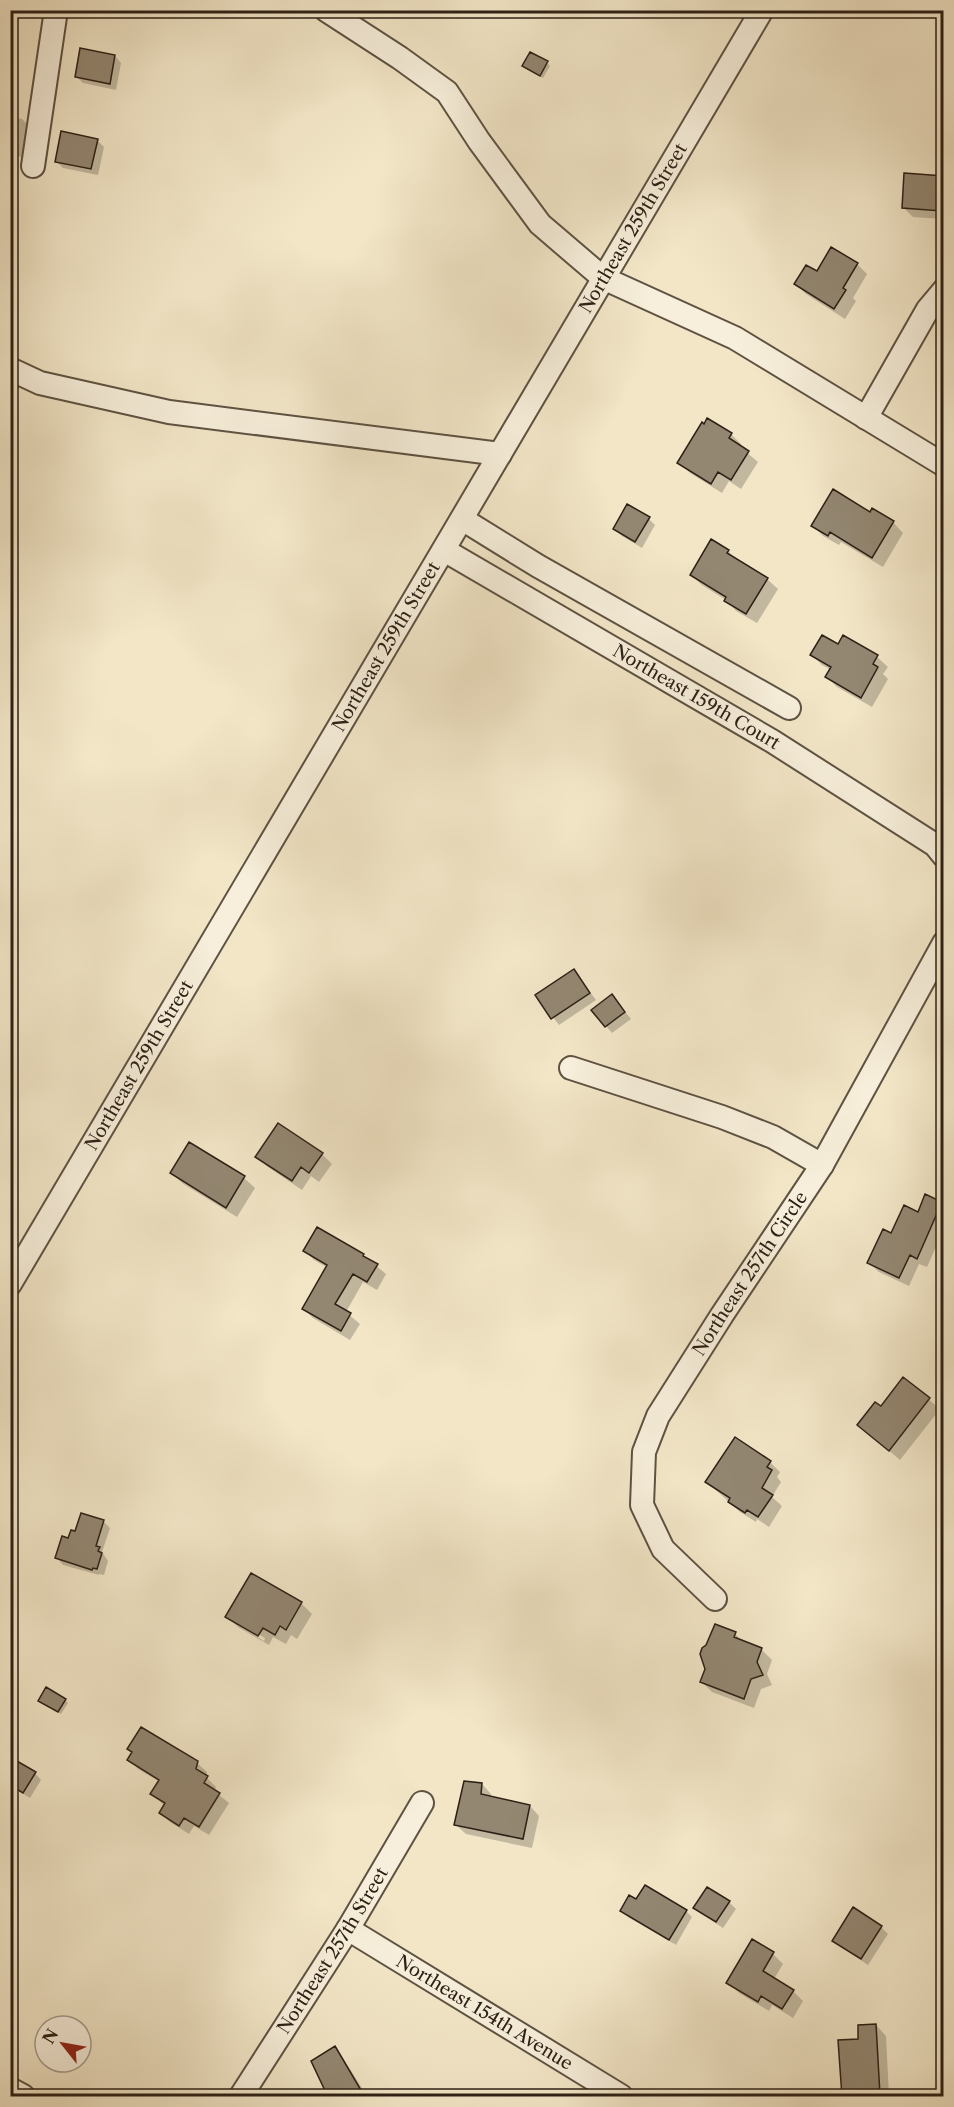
<svg xmlns="http://www.w3.org/2000/svg" width="954" height="2107" font-family="'Libre Caslon Text',serif">
<rect width="100%" height="100%" fill="#f2e6c7"/>
<filter id="stains"><feTurbulence type="fractalNoise" baseFrequency=".00333" numOctaves="4"/><feColorMatrix values="0 0 0 0 .2 0 0 0 0 .09 0 0 0 0 .02 0 0 0 .5 -.17"/></filter>
<radialGradient id="worn" r=".72"><stop offset=".6" stop-color="#630" stop-opacity="0"/><stop offset="1" stop-color="#630" stop-opacity=".3"/></radialGradient>
<path fill="#0003" fill-rule="evenodd" d="M 115,56 L 121,63 L 116,90 L 83,83 L 77,77 Z
M 547,63 L 550,66 L 543,78 L 524,66 Z
M 10,117 L 22,119 L 29,126 L 23,157 L 10,155 Z
M 97,140 L 104,147 L 98,175 L 63,168 L 56,161 Z
M 941,169 L 944,169 L 944,219 L 913,217 L 903,207 L 940,177 Z
M 857,264 L 867,274 L 853,298 L 856,301 L 845,319 L 806,294 L 796,284 L 817,273 Z
M 731,434 L 741,444 L 740,447 L 758,462 L 741,489 L 729,481 L 722,493 L 690,473 L 679,462 Z
M 870,514 L 893,522 L 903,533 L 883,567 L 841,542 L 839,545 L 823,536 L 813,526 Z
M 649,519 L 655,525 L 642,548 L 622,536 L 615,529 Z
M 728,551 L 737,561 L 767,579 L 778,589 L 757,623 L 736,611 L 726,600 L 702,585 L 691,575 Z
M 843,637 L 877,657 L 888,667 L 883,674 L 888,679 L 872,707 L 837,687 L 827,677 L 831,670 L 822,665 L 812,655 L 838,646 Z
M 574,971 L 596,1000 L 559,1025 L 537,996 Z
M 612,996 L 631,1019 L 612,1033 L 606,1026 Z
M 190,1144 L 244,1178 L 255,1188 L 237,1217 L 182,1183 L 172,1173 Z
M 322,1154 L 332,1164 L 319,1182 L 311,1176 L 302,1190 L 268,1167 L 257,1157 Z
M 941,1203 L 944,1205 L 944,1229 L 927,1267 L 919,1264 L 909,1286 L 879,1272 L 869,1263 L 892,1235 L 918,1214 Z
M 317,1229 L 363,1255 L 386,1274 L 377,1290 L 363,1282 L 346,1312 L 360,1324 L 350,1340 L 313,1318 L 304,1309 L 328,1268 L 314,1260 L 305,1251 Z
M 904,1379 L 940,1409 L 900,1460 L 859,1425 L 881,1408 Z
M 770,1462 L 780,1472 L 777,1477 L 781,1482 L 772,1497 L 782,1506 L 769,1527 L 757,1519 L 756,1522 L 740,1512 L 707,1482 Z
M 103,1521 L 110,1528 L 102,1552 L 108,1561 L 104,1575 L 99,1574 L 99,1575 L 63,1565 L 57,1558 L 69,1540 Z
M 251,1575 L 301,1603 L 312,1614 L 297,1639 L 291,1635 L 286,1644 L 273,1637 L 269,1645 L 238,1627 L 227,1616 ZM 237,1622 L 265,1638 L 264,1641 L 237,1625 Z
M 735,1634 L 744,1643 L 762,1650 L 772,1660 L 767,1674 L 772,1685 L 761,1689 L 754,1708 L 712,1692 L 701,1681 L 707,1669 Z
M 65,1700 L 68,1703 L 61,1714 L 43,1703 Z
M 10,1758 L 35,1773 L 41,1780 L 30,1798 L 10,1786 Z
M 129,1759 L 197,1763 L 207,1772 L 206,1777 L 216,1787 L 214,1791 L 229,1803 L 209,1835 L 194,1826 L 189,1834 L 170,1822 L 161,1813 L 165,1806 L 152,1794 L 160,1782 L 138,1769 Z
M 482,1784 L 491,1794 L 491,1798 L 530,1806 L 539,1816 L 532,1848 L 466,1834 L 456,1825 Z
M 637,1901 L 686,1911 L 692,1917 L 676,1945 L 628,1917 L 622,1910 Z
M 729,1902 L 736,1909 L 723,1928 L 702,1914 L 695,1908 Z
M 881,1927 L 888,1934 L 868,1965 L 841,1947 L 834,1941 Z
M 753,1941 L 773,1954 L 783,1964 L 774,1979 L 793,1991 L 803,2001 L 793,2018 L 772,2005 L 769,2011 L 739,1993 L 728,1982 Z
M 876,2025 L 886,2036 L 889,2096 L 843,2096 Z
M 334,2048 L 341,2055 L 367,2096 L 362,2096 Z"/>
<path fill="#938772" stroke="#2d2016" stroke-width="1.5" d="M 80,48 L 115,55 L 110,84 L 75,77 Z
M 530,52 L 548,61 L 540,76 L 522,66 Z
M 61,131 L 98,139 L 91,169 L 55,162 Z
M 904,173 L 944,176 L 942,211 L 902,208 Z
M 831,247 L 858,263 L 843,288 L 846,290 L 834,309 L 794,284 L 806,265 L 817,271 Z
M 707,418 L 732,433 L 729,438 L 749,451 L 731,480 L 718,472 L 711,484 L 677,463 L 702,422 L 704,424 Z
M 833,489 L 870,512 L 872,508 L 894,521 L 872,558 L 830,532 L 828,536 L 811,526 Z
M 627,504 L 650,517 L 635,542 L 613,529 Z
M 711,539 L 729,550 L 727,553 L 768,578 L 746,614 L 724,601 L 726,597 L 690,575 Z
M 822,635 L 838,644 L 843,635 L 878,655 L 873,664 L 878,667 L 861,698 L 825,677 L 831,667 L 810,655 Z
M 574,969 L 590,993 L 551,1019 L 535,995 Z
M 612,994 L 625,1012 L 605,1027 L 591,1010 Z
M 278,1123 L 323,1153 L 309,1173 L 301,1167 L 292,1181 L 255,1157 Z
M 189,1142 L 245,1176 L 226,1208 L 170,1173 Z
M 925,1194 L 942,1202 L 917,1259 L 910,1255 L 899,1278 L 867,1263 L 883,1229 L 891,1233 L 904,1205 L 918,1212 Z
M 317,1227 L 364,1254 L 363,1256 L 378,1264 L 367,1282 L 353,1274 L 335,1304 L 351,1313 L 341,1331 L 302,1309 L 327,1265 L 303,1251 Z
M 903,1377 L 930,1398 L 889,1451 L 857,1425 L 875,1402 L 881,1406 Z
M 735,1437 L 771,1461 L 767,1467 L 772,1470 L 762,1488 L 773,1495 L 758,1517 L 747,1510 L 745,1513 L 728,1502 L 730,1498 L 705,1482 Z
M 81,1513 L 104,1520 L 96,1546 L 100,1547 L 98,1551 L 102,1553 L 97,1569 L 93,1568 L 92,1570 L 55,1558 L 62,1536 L 68,1538 L 71,1530 L 75,1531 Z
M 251,1573 L 302,1602 L 286,1630 L 280,1626 L 275,1635 L 263,1628 L 258,1636 L 225,1617 Z
M 715,1624 L 736,1632 L 734,1637 L 762,1648 L 757,1662 L 763,1675 L 751,1679 L 744,1699 L 700,1682 L 705,1669 L 700,1654 L 702,1648 L 706,1645 Z
M 46,1687 L 66,1699 L 58,1712 L 38,1701 Z
M 141,1727 L 198,1761 L 196,1769 L 208,1776 L 204,1783 L 220,1793 L 199,1827 L 184,1818 L 179,1826 L 159,1813 L 165,1803 L 150,1794 L 159,1780 L 127,1760 L 132,1752 L 127,1749 Z
M 10,1757 L 36,1772 L 23,1793 L 10,1785 Z
M 464,1781 L 482,1783 L 481,1794 L 530,1805 L 523,1839 L 454,1825 Z
M 645,1885 L 687,1910 L 669,1940 L 620,1911 L 629,1895 L 636,1899 Z
M 707,1887 L 730,1901 L 716,1922 L 693,1908 Z
M 853,1907 L 882,1926 L 861,1959 L 832,1941 Z
M 752,1939 L 774,1952 L 763,1971 L 794,1990 L 782,2009 L 761,1996 L 758,2002 L 726,1983 Z
M 876,2024 L 880,2095 L 842,2097 L 838,2040 L 858,2039 L 858,2025 Z
M 335,2046 L 365,2097 L 328,2097 L 311,2061 Z"/>
<g fill="none" stroke-linecap="round" stroke-linejoin="round">
<g stroke="#5e5242" stroke-width="26">
<g id="minor">
<path d="M 326,10 L 400,58 L 447,92 L 479,141 L 540,224 L 603,278 L 735,338 L 944,465"/>
<path d="M 33,166 L 56,10"/>
<path d="M 10,369 L 40,383 L 169,412 L 500,454"/>
<path d="M 866,418 L 928,309 L 944,290"/>
<path d="M 462,519 L 538,566 L 789,708"/>
<path id="s1" d="M 444,550 L 772,741 L 935,845 L 944,856"/>
<path d="M 571,1068 L 722,1117 L 773,1137 L 822,1165"/>
<path id="s2" d="M 10,1284 L 762,10"/>
<path id="s3" d="M 715,1599 L 663,1549 L 642,1505 L 644,1452 L 658,1416 L 722,1315 L 822,1165 L 944,943"/>
<path id="s4" d="M 348,1929 L 621,2096"/>
<path d="M 10,2089 L 23,2096"/>
<path id="s5" d="M 241,2096 L 348,1929 L 422,1803"/>
</g>
</g>
<use href="#minor" stroke="#f7efdb" stroke-width="22"/>
</g>
<g text-anchor="middle" dominant-baseline="central" stroke-width="4.5" stroke-linejoin="round" paint-order="stroke">
<g font-size="18" fill="#2d2016" stroke="#f7efdb">
<text stroke="none"><textPath href="#s2" startOffset="1226">Northeast 259th Street</textPath></text>
<text stroke="none"><textPath href="#s2" startOffset="740">Northeast 259th Street</textPath></text>
<text stroke="none"><textPath href="#s1" startOffset="292">Northeast 159th Court</textPath></text>
<text stroke="none"><textPath href="#s2" startOffset="254">Northeast 259th Street</textPath></text>
<text stroke="none"><textPath href="#s3" startOffset="382">Northeast 257th Circle</textPath></text>
<text stroke="none"><textPath href="#s5" startOffset="172">Northeast 257th Street</textPath></text>
<text stroke="none"><textPath href="#s4" startOffset="160">Northeast 154th Avenue</textPath></text>
</g>
</g>
<rect width="954" height="2107" fill="none" stroke="#f2e6c7" stroke-width="36"/>
<rect x="12" y="12" width="930" height="2083" fill="none" stroke="#2d2016" stroke-width="3"/>
<rect x="18" y="18" width="918" height="2071" fill="none" stroke="#2d2016" stroke-width="1.5"/>
<g transform="translate(63 2044) rotate(301)"><circle r="28" fill="#f7efdb" stroke="#a69c8c" stroke-width="1.5"/>
<path d="M0-4.5L10 22L0 15L-10 22Z" fill="#8f2418"/>
<text y="-9" font-size="16" font-weight="bold" text-anchor="middle" fill="#2d2016">N</text>
</g>
<rect width="100%" height="100%" filter="url(#stains)"/>
<rect width="100%" height="100%" fill="url(#worn)"/>
</svg>
